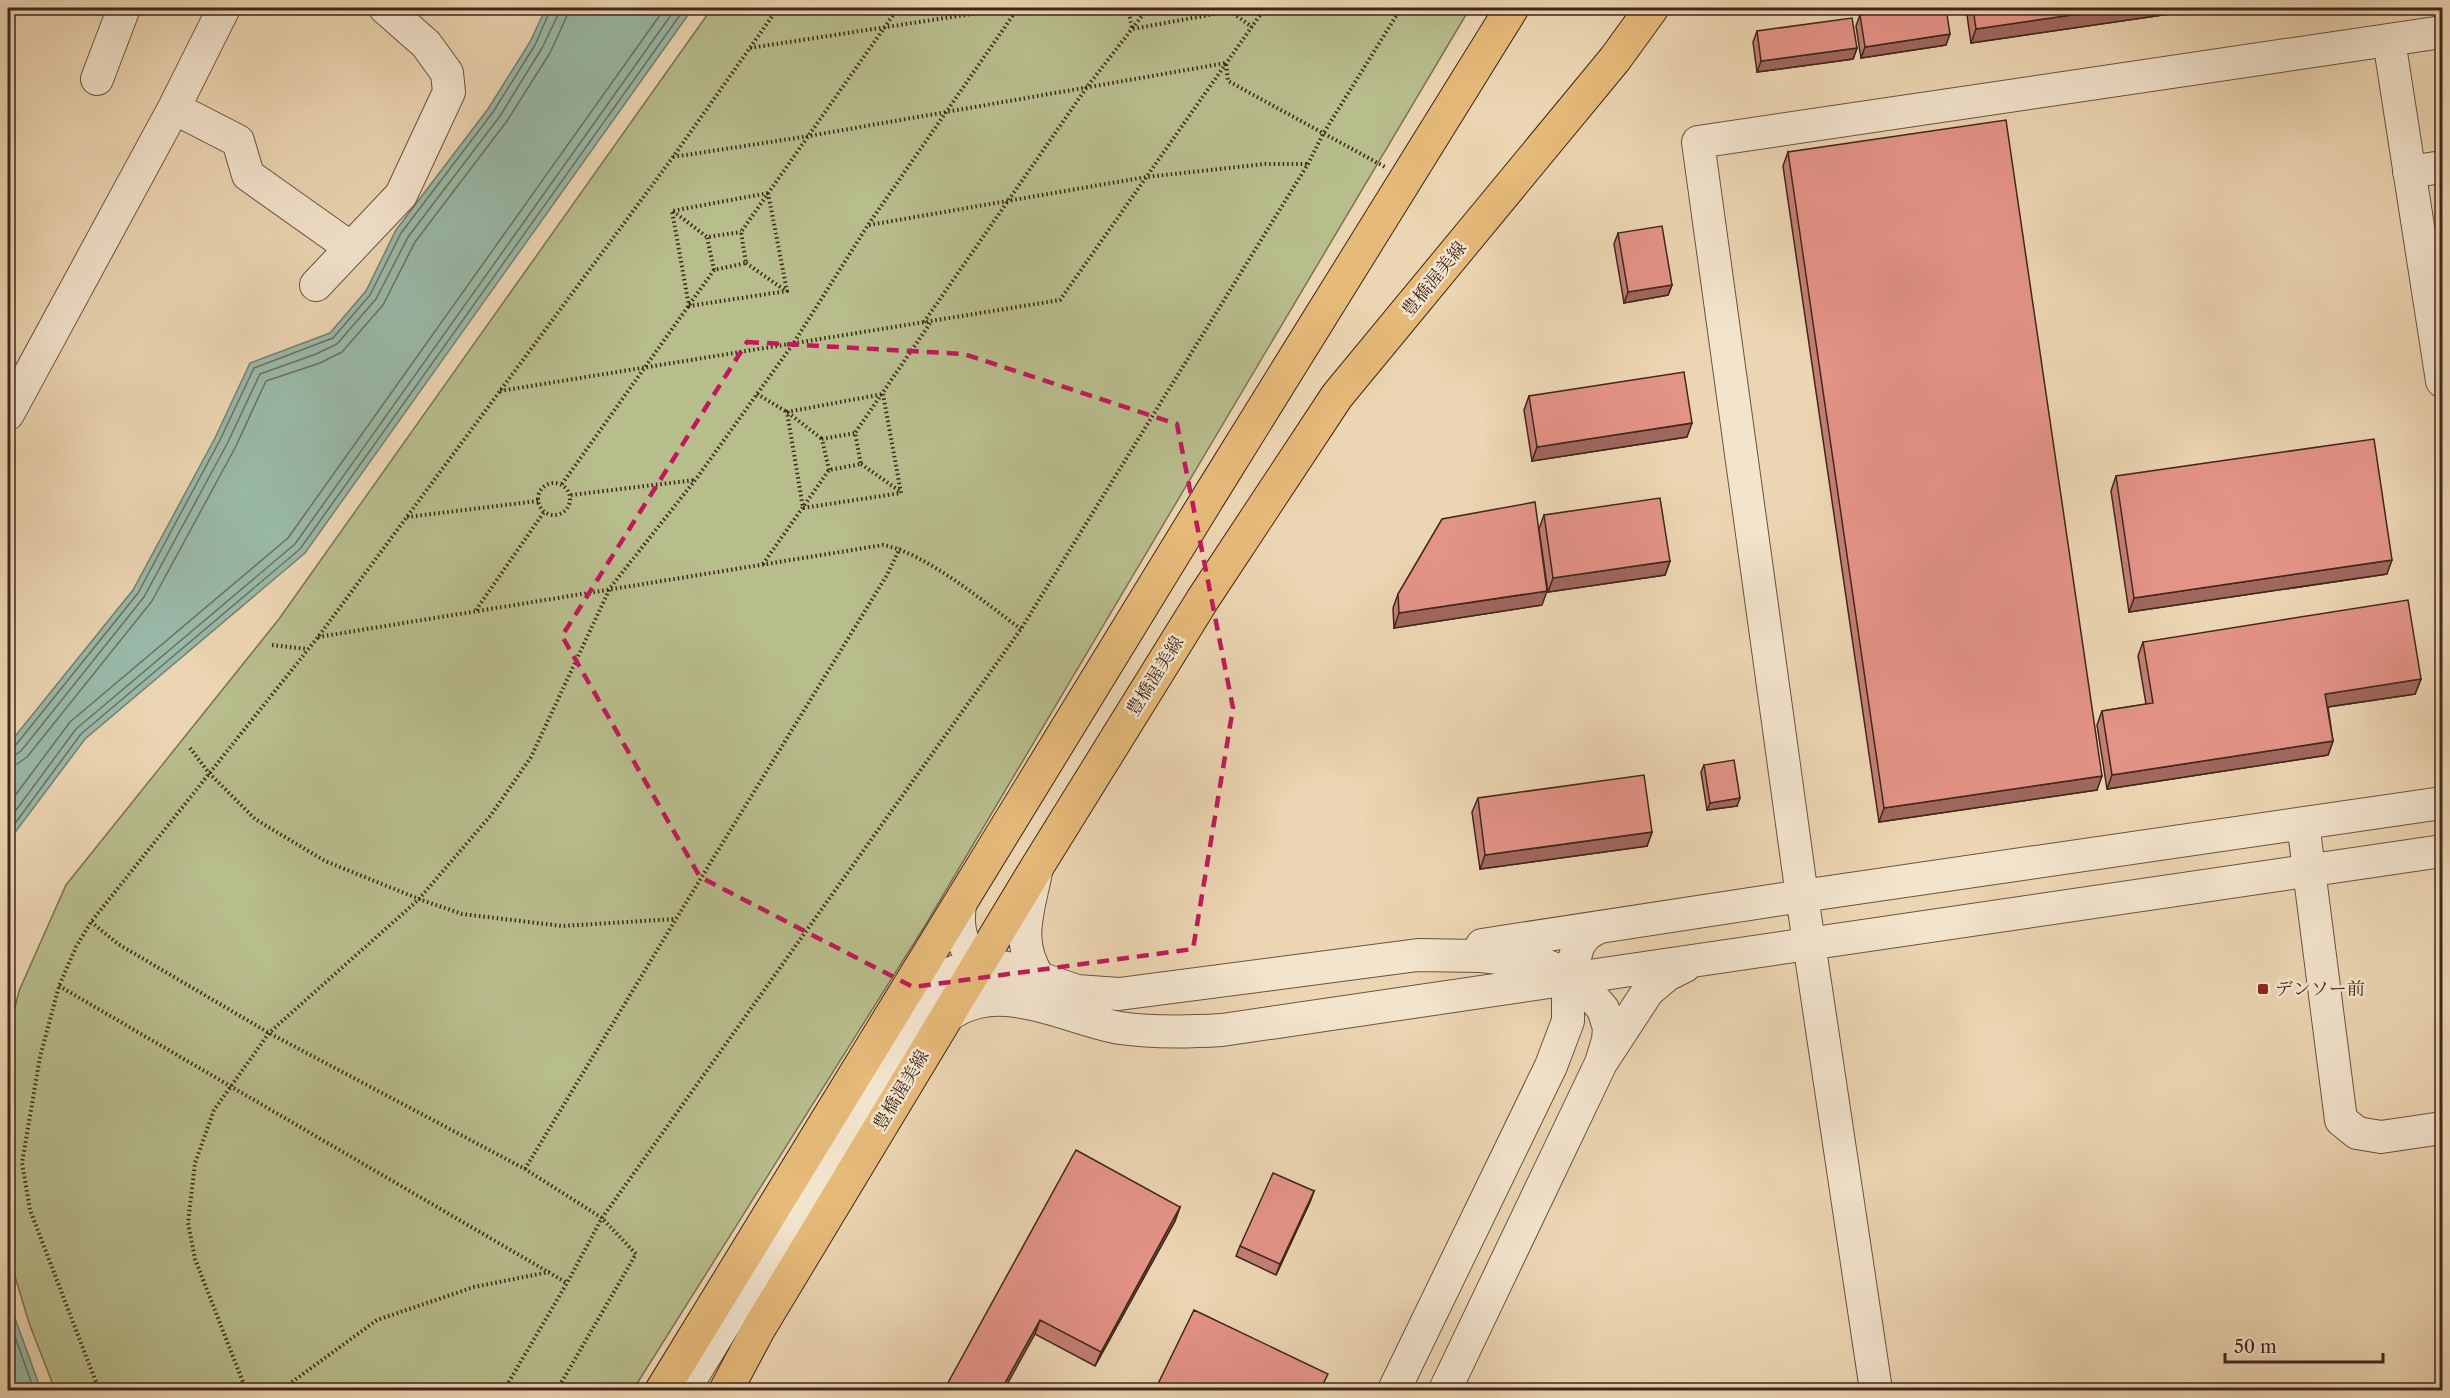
<svg xmlns="http://www.w3.org/2000/svg" width="2450" height="1398" font-family="'Libre Caslon Text','Noto Serif JP',serif">
<rect width="100%" height="100%" fill="#ecd5b2"/>
<filter id="stains"><feTurbulence type="fractalNoise" baseFrequency=".00333" numOctaves="4"/><feColorMatrix values="0 0 0 0 .2 0 0 0 0 .09 0 0 0 0 .02 0 0 0 .5 -.17"/></filter>
<radialGradient id="worn" r=".72"><stop offset=".6" stop-color="#630" stop-opacity="0"/><stop offset="1" stop-color="#630" stop-opacity=".3"/></radialGradient>
<path fill="#b8bd8c" stroke="#7b7253" stroke-width="1.5" d="M 712,8 L 1470,8 L 926,924 L 633,1390 L 55,1390 L 29,1323 L 8,1253 L 8,1036 L 19,991 L 66,885 L 279,619 Z"/>
<path fill="#99b9a8" stroke="#757f6f" stroke-width="1.5" d="M 546,8 L 693,8 L 305,553 L 85,739 L 10,839 L 8,860 L 8,745 L 133,590 L 215,438 L 250,363 L 330,333 L 366,291 L 396,230 L 488,109 L 530,42 Z
M 8,1299 L 41,1390 L 8,1390 Z"/>
<g fill="none" stroke-linecap="round" stroke-linejoin="round">
<path stroke="#6c7061" stroke-width="1.5" d="M 8,748 L 15,746 L 138,593 L 220,440 L 254,368 L 333,338 L 370,295 L 401,233 L 493,112 L 535,45 L 551,8
M 8,756 L 15,755 L 21,751 L 144,597 L 227,444 L 260,374 L 316,354 L 337,344 L 376,299 L 408,237 L 500,116 L 542,48 L 558,15 L 559,8
M 8,765 L 17,764 L 27,757 L 152,601 L 235,448 L 266,381 L 320,363 L 342,352 L 383,305 L 415,242 L 507,121 L 550,53 L 566,18 L 568,8
M 8,805 L 70,722 L 288,538 L 665,8
M 8,821 L 76,729 L 295,544 L 676,8
M 8,833 L 81,734 L 300,549 L 685,8
M 8,1317 L 34,1390"/>
<g stroke="#6a5240" stroke-width="34">
<path id="minor" d="M 2389,40 L 2442,381
M 97,79 L 124,8
M 174,108 L 238,141 L 248,175 L 351,248
M 2409,172 L 2442,167
M 316,285 L 401,195 L 449,92 L 447,73 L 426,44 L 385,8
M 8,414 L 174,108 L 224,8
M 2303,823 L 2341,1120 L 2357,1133 L 2381,1137 L 2442,1128
M 1036,872 C 1028,913 1015,941 1039,978
M 960,905 C 955,938 967,956 994,974
M 1482,945 L 1802,896 L 2442,803
M 943,1020 C 994,975 1064,1018 1120,1028 C 1154,1033 1188,1032 1222,1030 L 2442,851
M 684,1390 L 927,993 L 943,976 L 978,963 L 1013,969 L 1077,991 L 1119,994 L 1418,955 L 1481,956 L 1537,962 L 1555,969 L 1586,989 L 1603,1009 L 1609,1028 L 1608,1040 L 1601,1063
M 1394,1390 L 1551,1066 L 1568,1021 L 1568,979 L 1579,944 L 1587,934 L 1599,927
M 1445,1390 L 1601,1063 L 1648,991 L 1667,975 L 1685,966
M 1876,1390 L 1802,896 L 1698,142 L 2442,32"/>
</g>
<g stroke="#3e271a" stroke-width="35">
<path id="major" d="M 662,1390 L 1208,498 L 1512,8
M 726,1390 L 758,1330 L 1037,867 L 1203,599 L 1337,396 L 1615,59 L 1652,8"/>
</g>
<path stroke="#3e271a" stroke-width="4" stroke-dasharray="1.5 3" stroke-linecap="butt" d="M 1128,8 L 1132,29 L 1231,11 L 1230,8
M 1226,8 L 1252,27
M 750,48 L 1010,8
M 673,157 L 809,136 L 1226,63 L 1228,81 L 1385,167
M 768,193 L 787,291 L 689,306 L 672,211 Z
M 673,211 L 707,237
M 869,225 L 1146,177 L 1265,164 L 1307,164
M 746,263 L 786,291
M 714,270 L 707,237 L 741,232
M 924,322 L 1087,87 L 1148,8
M 500,391 L 1060,300 L 1265,8
M 757,394 L 787,412 L 822,439
M 883,394 L 901,493 L 803,508 L 787,412 Z
M 861,464 L 901,492
M 829,470 L 822,439 L 855,433
M538 499a16 16 0 1 1 32 0a16 16 0 1 1-32 0Z
M 562,484 L 714,270 L 746,263 L 741,232 L 898,8
M 571,495 L 695,480
M 407,517 L 538,501
M 763,564 L 829,470 L 861,464 L 855,433 L 931,322
M 476,610 L 544,512
M 318,637 L 883,545 C 926,553 985,603 1021,629
M 272,645 L 307,649
M 190,748 L 209,773 L 255,819 L 325,861 L 419,899 L 462,914 L 562,926 L 675,919
M 91,922 L 118,944 L 269,1033 L 525,1169 L 602,1218 L 636,1254 L 557,1390
M 59,986 L 567,1283
M 525,1169 L 676,919 L 887,575 L 900,548
M 99,1390 L 30,1210 L 22,1163 L 40,1057 L 59,986 L 76,947 L 91,922 L 318,637 L 673,157 L 778,8
M 246,1390 L 195,1259 L 188,1223 L 195,1163 L 214,1110 L 269,1033 L 419,899 L 491,815 L 531,757 L 610,588 L 696,479 L 793,344 L 868,225 L 1018,8
M 281,1390 L 377,1320 L 474,1287 L 549,1272
M 504,1390 L 567,1283 L 602,1218 L 1021,629 L 1308,164 L 1323,134 L 1401,8"/>
<use href="#minor" stroke="#f3e4cd" stroke-width="32"/>
<use href="#major" stroke="#e6ba79" stroke-width="33"/>
</g>
<path fill="#c47e74" stroke="#3e271a" stroke-width="1.5" d="M 1966,8 L 2211,8 L 1971,43 Z
M 1860,15 L 1946,45 L 1861,58 L 1856,26 Z
M 1757,31 L 1857,48 L 1853,59 L 1757,72 L 1753,42 Z
M 1788,152 L 2097,790 L 1879,822 L 1783,166 Z
M 2441,170 L 2442,170 L 2442,229 L 2436,184 Z
M 1618,233 L 1672,285 L 1668,295 L 1624,303 L 1614,244 Z
M 1529,396 L 1687,437 L 1532,461 L 1524,410 Z
M 2116,476 L 2387,574 L 2129,612 L 2111,491 Z
M 1544,515 L 1670,561 L 1665,575 L 1548,592 L 1539,529 Z
M 1398,594 L 1542,605 L 1394,628 L 1393,608 Z
M 2143,642 L 2421,679 L 2415,694 L 2328,707 L 2333,741 L 2328,755 L 2107,789 L 2097,725 L 2102,711 L 2146,704 L 2138,656 Z
M 1704,765 L 1737,806 L 1707,810 L 1701,772 Z
M 1478,798 L 1652,832 L 1647,846 L 1480,869 L 1472,812 Z
M 1314,1191 L 1310,1202 L 1276,1275 L 1236,1256 L 1240,1246 Z
M 1180,1207 L 1175,1221 L 1095,1366 L 1035,1334 L 944,1390 Z"/>
<path fill="#a0675e" stroke="#3e271a" stroke-width="1.5" d="M 2120,8 L 2211,8 L 1971,43 L 1976,29 Z
M 1950,34 L 1946,45 L 1861,58 L 1865,47 Z
M 1857,48 L 1853,59 L 1757,72 L 1761,61 Z
M 1672,285 L 1668,295 L 1624,303 L 1628,292 Z
M 1692,423 L 1687,437 L 1532,461 L 1537,447 Z
M 2392,560 L 2387,574 L 2129,612 L 2134,598 Z
M 1670,561 L 1665,575 L 1548,592 L 1553,578 Z
M 1547,591 L 1542,605 L 1394,628 L 1399,613 Z
M 2421,679 L 2415,694 L 2320,708 L 2325,694 Z
M 2333,741 L 2328,755 L 2107,789 L 2112,775 Z
M 2102,776 L 2097,790 L 1879,822 L 1884,808 Z
M 1740,798 L 1737,806 L 1707,810 L 1710,803 Z
M 1652,832 L 1647,846 L 1480,869 L 1485,855 Z
M 1314,1191 L 1310,1202 L 1276,1275 L 1280,1264 Z
M 1180,1207 L 1175,1221 L 1095,1366 L 1101,1352 Z
M 1040,1320 L 1035,1334 L 1004,1390 L 1001,1390 Z"/>
<path fill="#e49387" stroke="#3e271a" stroke-width="1.5" d="M 1911,8 L 1946,8 L 1950,34 L 1865,47 L 1860,15 Z
M 1973,8 L 2120,8 L 1976,29 Z
M 1852,18 L 1857,48 L 1761,61 L 1757,31 Z
M 2006,120 L 2102,776 L 1884,808 L 1788,152 Z
M 1662,226 L 1672,285 L 1628,292 L 1618,233 Z
M 1684,372 L 1692,423 L 1537,447 L 1529,396 Z
M 2374,439 L 2392,560 L 2134,598 L 2116,476 Z
M 1660,498 L 1670,561 L 1553,578 L 1544,515 Z
M 1535,502 L 1547,591 L 1399,613 L 1398,594 L 1442,519 Z
M 2408,600 L 2421,679 L 2325,694 L 2333,741 L 2112,775 L 2102,711 L 2153,703 L 2143,642 Z
M 1734,760 L 1740,798 L 1710,803 L 1704,765 Z
M 1644,775 L 1652,832 L 1485,855 L 1478,798 Z
M 1076,1150 L 1180,1207 L 1101,1352 L 1040,1320 L 1001,1390 L 944,1390 Z
M 1273,1173 L 1314,1191 L 1280,1264 L 1240,1246 Z
M 1194,1310 L 1328,1374 L 1320,1390 L 1155,1390 Z"/>
<path fill="none" stroke="#c2185b" stroke-width="4.5" stroke-dasharray="12 8" stroke-linejoin="round" d="M 747,342 L 964,354 L 1177,424 L 1233,708 L 1193,949 L 913,987 L 700,877 L 562,636 Z"/>
<rect fill="#8f2418" stroke="#f3e4cd" stroke-width="2" x="2257" y="983" width="12" height="12" rx="3"/>
<g text-anchor="middle" dominant-baseline="central" stroke-width="5" stroke-linejoin="round" paint-order="stroke">
<g font-size="18" fill="#3e271a" stroke="#f3e4cd">
<text transform="translate(1434 279) rotate(-51)">豊橋渥美線</text>
<text transform="translate(1155 676) rotate(-58)">豊橋渥美線</text>
<text transform="translate(901 1090) rotate(-59)">豊橋渥美線</text>
</g>
<g font-size="18" fill="#3e271a" stroke="#f3e4cd" text-anchor="start">
<text x="2275" y="989">デンソー前</text>
</g>
</g>
<rect width="2450" height="1398" fill="none" stroke="#ecd5b2" stroke-width="30"/>
<rect x="9" y="9" width="2432" height="1380" fill="none" stroke="#3e271a" stroke-width="3"/>
<rect x="15" y="15" width="2420" height="1368" fill="none" stroke="#3e271a" stroke-width="1.5"/>
<path d="M2225 1353v9h158v-9" fill="none" stroke="#3e271a" stroke-width="3"/>
<text x="2234" y="1353" font-size="18" fill="#3e271a" stroke="#f3e4cd" stroke-width="4.5" paint-order="stroke">50 m</text>
<rect width="100%" height="100%" filter="url(#stains)"/>
<rect width="100%" height="100%" fill="url(#worn)"/>
</svg>
